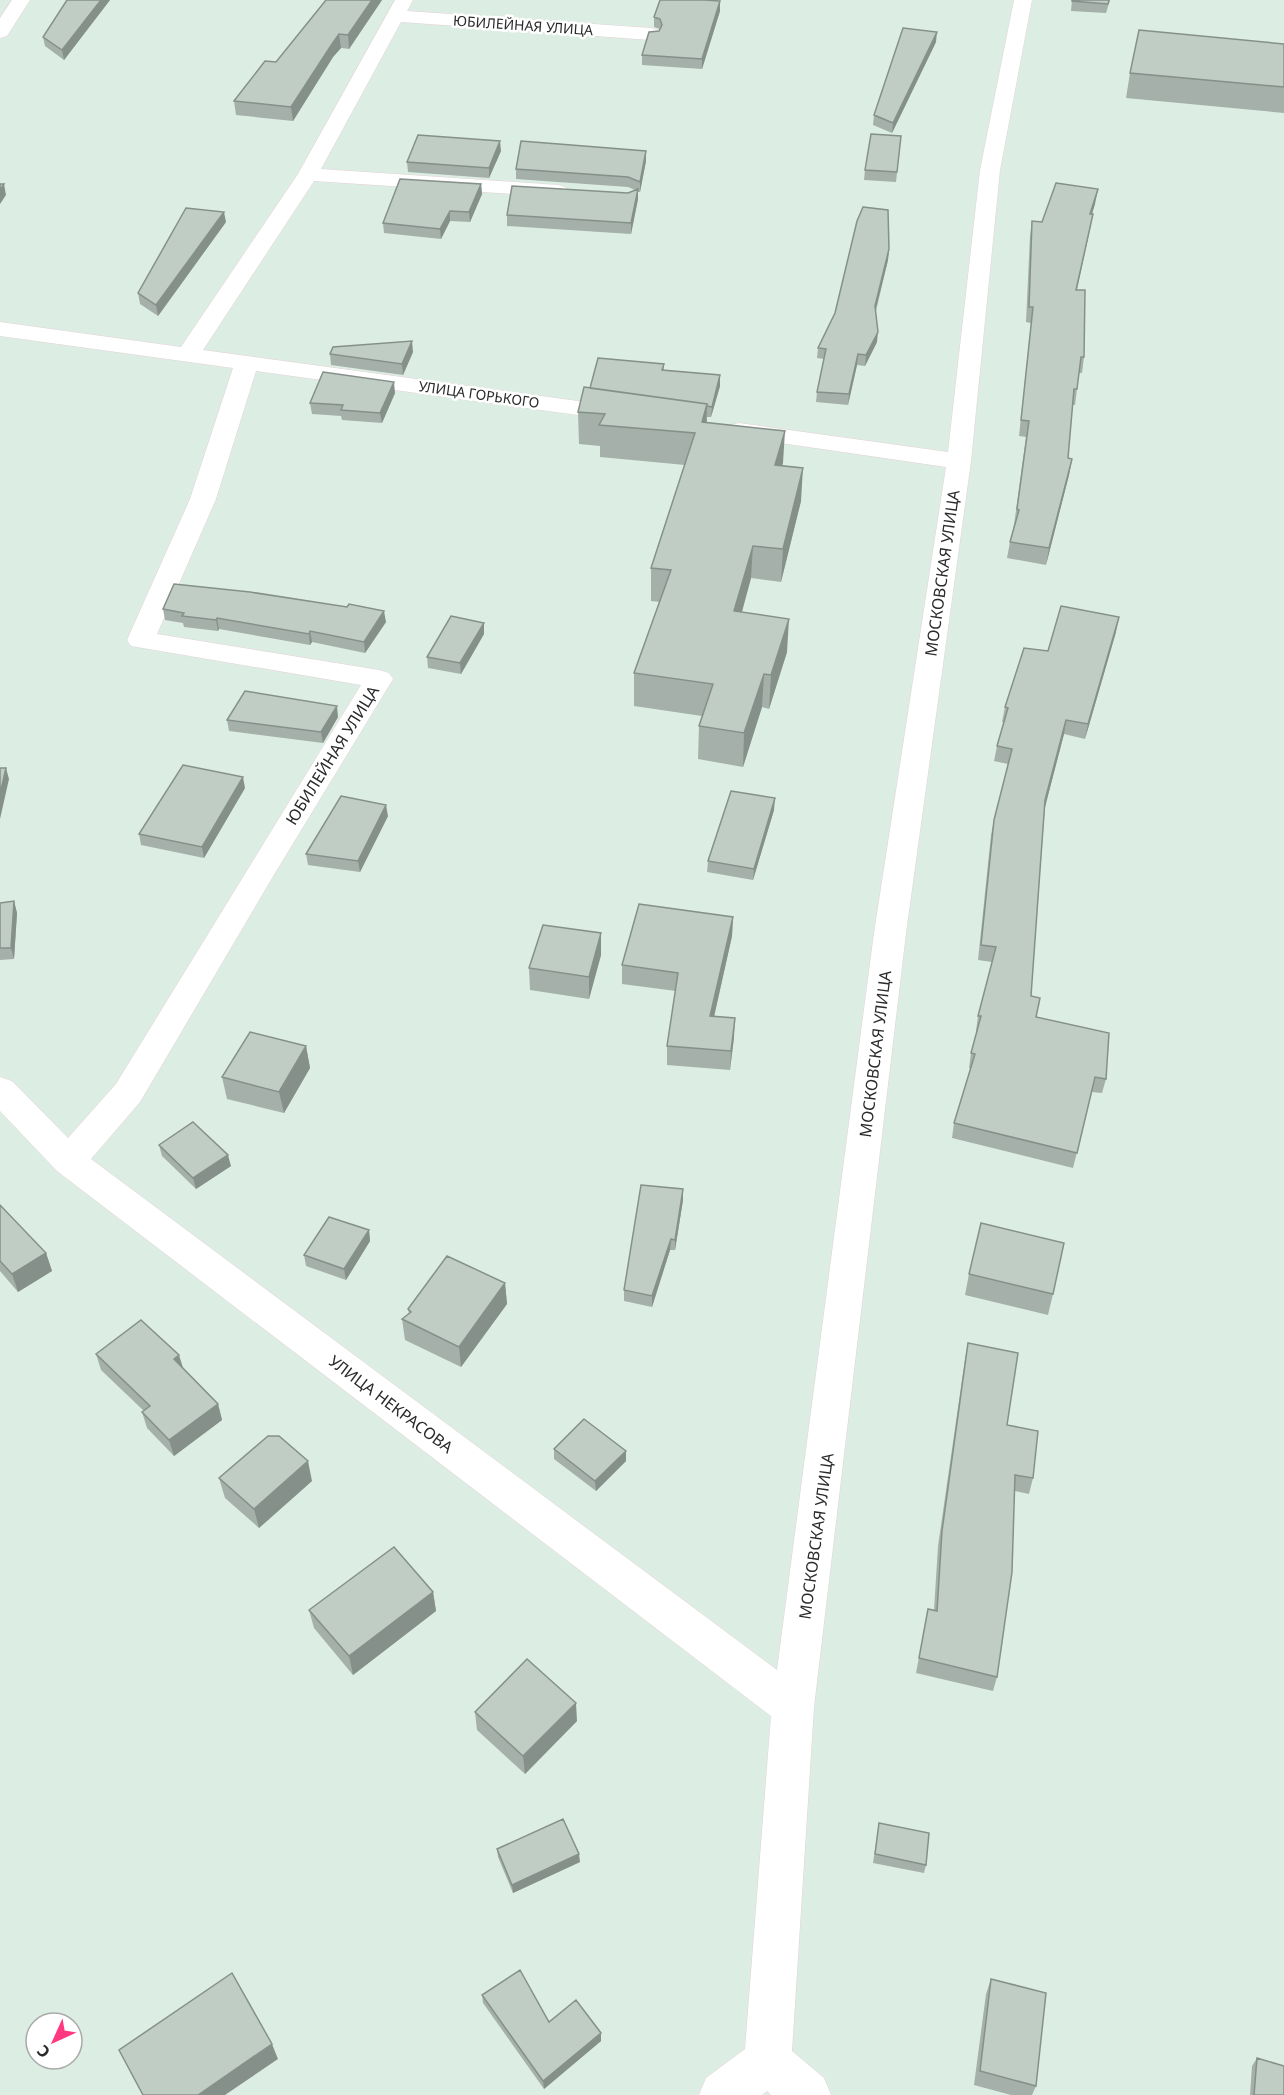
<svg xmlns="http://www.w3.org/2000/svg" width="1284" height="2095" font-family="'Noto Sans',sans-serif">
<rect width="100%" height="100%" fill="#dceee3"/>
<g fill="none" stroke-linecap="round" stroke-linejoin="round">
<g stroke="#e5d1d9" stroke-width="1">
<path id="street" d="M 12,0 L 30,0 L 7,36 L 0,38 L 0,18 Z
M 395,0 L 413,0 L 407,11 L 651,28 L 658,30 L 660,34 L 658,38 L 651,40 L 401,22 L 321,169 L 558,185 L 565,187 L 569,191 L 565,195 L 558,197 L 314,181 L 203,350 L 622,407 L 631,409 L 634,414 L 631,419 L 622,421 L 256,371 L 216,499 L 157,634 L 379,670 L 389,673 L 393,679 L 275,873 L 140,1102 L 91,1159 L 777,1670 L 874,933 L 946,467 L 739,437 L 730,435 L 727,430 L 730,425 L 739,423 L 948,452 L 980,170 L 1014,0 L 1032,0 L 1000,170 L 971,461 L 906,933 L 814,1707 L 792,2051 L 824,2078 L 831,2095 L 771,2095 L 767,2091 L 762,2095 L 699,2095 L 706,2078 L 745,2049 L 771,1716 L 57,1171 L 0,1111 L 0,1077 L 12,1081 L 68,1138 L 116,1084 L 361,685 L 131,646 L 127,640 L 190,499 L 233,368 L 0,336 L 0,322 L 181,347 L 298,174 Z"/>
</g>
<use href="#street" fill="#fff" fill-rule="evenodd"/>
</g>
<path fill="#a4b0a9" d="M 67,0 L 110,0 L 64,60 L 45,46 L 43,37 Z
M 382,0 L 349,49 L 341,48 L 333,57 L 293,121 L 236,115 L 234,101 L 276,62 Z
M 1072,0 L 1110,0 L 1106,13 L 1071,11 Z
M 720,11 L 702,69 L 642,65 L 642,55 L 660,29 L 654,27 L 654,17 Z
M 936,42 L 892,133 L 873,125 L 874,115 Z
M 1284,44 L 1284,113 L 1126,98 L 1130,73 Z
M 901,136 L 896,182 L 864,180 L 865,170 Z
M 501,151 L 489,178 L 408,172 L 407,162 Z
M 646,161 L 640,192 L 638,192 L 638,199 L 631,234 L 507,226 L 507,215 L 628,193 L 635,190 L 628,187 L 516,179 L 516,169 Z
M 481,184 L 482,194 L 470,222 L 450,221 L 441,239 L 384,233 L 383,223 Z
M 1095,204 L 1092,214 L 1090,229 L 1077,290 L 1084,357 L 1082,373 L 1079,373 L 1075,405 L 1072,405 L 1068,458 L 1072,459 L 1069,475 L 1046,565 L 1007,558 L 1010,542 L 1014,525 L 1026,437 L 1019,436 L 1031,323 L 1026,322 L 1030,236 L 1032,221 L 1042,222 Z
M 226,222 L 158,316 L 140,304 L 138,293 Z
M 889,249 L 888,260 L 876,311 L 877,342 L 865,366 L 857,365 L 848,405 L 816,402 L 817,392 L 824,359 L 817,358 L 818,348 Z
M 413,352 L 403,375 L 331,365 L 330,354 Z
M 664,364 L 664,370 L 720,375 L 720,386 L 711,417 L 707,417 L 707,422 L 783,463 L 782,466 L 801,501 L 781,582 L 751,578 L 742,612 L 787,652 L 769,709 L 762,707 L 743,767 L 698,759 L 699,726 L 702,716 L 634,706 L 634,673 L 660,602 L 651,601 L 651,568 L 685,465 L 600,457 L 600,446 L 579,444 L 578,412 L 590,388 Z
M 395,393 L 382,423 L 342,420 L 341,416 L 312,414 L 310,403 Z
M 163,609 L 386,622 L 365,653 L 312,642 L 310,645 L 219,629 L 218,631 L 184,627 L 183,623 L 165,620 Z
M 1116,632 L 1085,739 L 1064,734 L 1045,806 L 1031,996 L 1036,1017 L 1106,1079 L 1102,1093 L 1092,1092 L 1073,1168 L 952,1138 L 954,1123 L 971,1068 L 969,1068 L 971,1053 L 977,1031 L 976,1031 L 978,1016 L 992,962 L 978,960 L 991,835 L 994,820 L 1008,764 L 994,761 L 997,746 L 1004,722 L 1002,722 L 1005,707 L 1048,651 Z
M 484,634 L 461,674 L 428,668 L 427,657 Z
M 338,717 L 323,743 L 229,731 L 227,720 Z
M 245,788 L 204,858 L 141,845 L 139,834 Z
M 774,810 L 753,880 L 707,872 L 708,861 Z
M 388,816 L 360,872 L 308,865 L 306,854 Z
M 14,901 L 17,913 L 14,959 L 0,960 L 0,903 Z
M 733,917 L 732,936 L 714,1016 L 734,1037 L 730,1070 L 667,1065 L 667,1046 L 676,991 L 622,984 L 622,965 Z
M 601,955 L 589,999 L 530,990 L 529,968 Z
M 306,1046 L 310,1068 L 284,1113 L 227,1099 L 222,1077 Z
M 159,1145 L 231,1166 L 196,1189 L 162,1156 Z
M 683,1189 L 683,1200 L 675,1250 L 670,1250 L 652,1307 L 624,1301 L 624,1290 Z
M 0,1205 L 46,1253 L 52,1271 L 18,1292 L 0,1271 Z
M 369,1230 L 370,1241 L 346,1280 L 306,1266 L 304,1255 Z
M 969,1274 L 1053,1294 L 1048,1315 L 965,1295 Z
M 505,1283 L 507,1304 L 461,1367 L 405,1340 L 402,1319 L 409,1314 L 408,1309 Z
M 968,1343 L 1033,1478 L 1029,1494 L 1015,1491 L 997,1677 L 993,1691 L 916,1673 L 928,1609 L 934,1610 L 938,1546 L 965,1359 Z
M 96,1354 L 183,1368 L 218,1404 L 222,1420 L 174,1456 L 147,1428 L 142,1412 L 144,1411 L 101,1370 Z
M 554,1449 L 626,1461 L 596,1491 L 554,1459 Z
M 219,1478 L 312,1481 L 259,1528 L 225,1498 Z
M 433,1592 L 436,1611 L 353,1675 L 314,1628 L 309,1610 Z
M 475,1712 L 577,1721 L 525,1774 L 477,1730 Z
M 879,1823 L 926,1865 L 924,1873 L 873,1863 Z
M 497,1849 L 580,1862 L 513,1893 L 498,1857 Z
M 991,1979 L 1036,2086 L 1032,2095 L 1011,2095 L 974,2085 L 986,1994 Z
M 482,1995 L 549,2022 L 601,2033 L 601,2041 L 544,2089 L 483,2003 Z
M 1257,2058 L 1284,2095 L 1250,2095 L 1252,2066 Z"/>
<path fill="#86908a" d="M 101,0 L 110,0 L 64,60 L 62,50 Z
M 372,0 L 382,0 L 349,49 L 348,35 Z
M 720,1 L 720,11 L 702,69 L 702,59 Z
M 937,32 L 936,42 L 892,133 L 893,123 Z
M 339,34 L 341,48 L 333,57 L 293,121 L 291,107 L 332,44 Z
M 500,141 L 501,151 L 489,178 L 489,168 Z
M 646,151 L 646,161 L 640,192 L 640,182 Z
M 4,184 L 6,195 L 0,204 L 0,190 Z
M 481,184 L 482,194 L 470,222 L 469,212 Z
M 638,189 L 638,199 L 631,234 L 631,223 Z
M 1098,189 L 1095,204 L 1087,229 L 1090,214 Z
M 450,211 L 450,221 L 441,239 L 440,229 Z
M 224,212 L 226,222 L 158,316 L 156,305 Z
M 1093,214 L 1090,229 L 1073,305 L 1076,290 Z
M 889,249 L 888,260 L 874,316 L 875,306 Z
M 878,332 L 877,342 L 865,366 L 866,355 Z
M 412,341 L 413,352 L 403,375 L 402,364 Z
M 858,354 L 857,365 L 848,405 L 849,394 Z
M 720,375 L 720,386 L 711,417 L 712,407 Z
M 394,382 L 395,393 L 382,423 L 380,413 Z
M 707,404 L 706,436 L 702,422 Z
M 785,431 L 783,463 L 773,498 L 775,465 Z
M 1072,459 L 1069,475 L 1046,565 L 1049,548 Z
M 803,468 L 801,501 L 781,582 L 783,549 Z
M 753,546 L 751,578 L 733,644 L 734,611 Z
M 384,611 L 386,622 L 365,653 L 364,642 Z
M 1119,617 L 1116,632 L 1085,739 L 1088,724 Z
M 217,618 L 219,629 L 218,631 L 216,620 Z
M 789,619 L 787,652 L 769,709 L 771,675 Z
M 484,623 L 484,634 L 461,674 L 460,663 Z
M 310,631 L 312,642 L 310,645 L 309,634 Z
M 764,674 L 762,707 L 743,767 L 744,733 Z
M 337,706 L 338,717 L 323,743 L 321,732 Z
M 1066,720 L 1064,734 L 1043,815 L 1045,800 Z
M 6,768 L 9,779 L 0,819 L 0,794 Z
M 243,777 L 245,788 L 204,858 L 202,847 Z
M 775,798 L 774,810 L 753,880 L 754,869 Z
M 386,805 L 388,816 L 360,872 L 358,861 Z
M 14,901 L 17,913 L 14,959 L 11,948 Z
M 733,917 L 732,936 L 710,1035 L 710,1016 Z
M 601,933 L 601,955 L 589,999 L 589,977 Z
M 735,1018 L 734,1037 L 730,1070 L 731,1051 Z
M 306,1046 L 310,1068 L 284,1113 L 279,1092 Z
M 228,1155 L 231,1166 L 196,1189 L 193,1178 Z
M 683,1189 L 683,1200 L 675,1250 L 675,1240 Z
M 369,1230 L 370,1241 L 346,1280 L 344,1269 Z
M 671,1239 L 670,1250 L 652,1307 L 652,1296 Z
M 46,1253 L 52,1271 L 18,1292 L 12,1274 Z
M 505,1283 L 507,1304 L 461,1367 L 459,1347 Z
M 179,1355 L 184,1371 L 174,1359 Z
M 218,1404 L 222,1420 L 174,1456 L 169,1440 Z
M 626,1451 L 626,1461 L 596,1491 L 595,1481 Z
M 308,1461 L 312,1481 L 259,1528 L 254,1509 Z
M 433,1592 L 436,1611 L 353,1675 L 349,1656 Z
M 576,1703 L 577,1721 L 525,1774 L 523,1756 Z
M 579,1854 L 580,1862 L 513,1893 L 512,1885 Z
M 601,2033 L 601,2041 L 544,2089 L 543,2081 Z
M 272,2044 L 278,2059 L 225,2095 L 198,2095 Z"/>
<path fill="#bfcdc5" stroke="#86908a" stroke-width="1.5" d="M 67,0 L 101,0 L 62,50 L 43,37 Z
M 326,0 L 372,0 L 348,35 L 339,34 L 332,44 L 291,107 L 234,101 L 265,61 L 276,62 Z
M 660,0 L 705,0 L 720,1 L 702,59 L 642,55 L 649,32 L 659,31 L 662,25 L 660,19 L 654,17 Z
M 1072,0 L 1109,0 L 1108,4 L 1072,1 Z
M 903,28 L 937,32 L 893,123 L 874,115 Z
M 1139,30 L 1284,44 L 1284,87 L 1130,73 Z
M 871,134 L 901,136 L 897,172 L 865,170 Z
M 418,135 L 500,141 L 489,168 L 407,162 Z
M 521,141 L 646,151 L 640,182 L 628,177 L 516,169 Z
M 400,179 L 481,184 L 469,212 L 450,211 L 440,229 L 383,223 Z
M 1056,183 L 1098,189 L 1090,214 L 1093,214 L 1076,290 L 1085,290 L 1084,357 L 1081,357 L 1077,389 L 1074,389 L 1068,458 L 1072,459 L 1049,548 L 1010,542 L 1019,510 L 1017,509 L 1029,421 L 1021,420 L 1033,307 L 1029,307 L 1032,221 L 1042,222 Z
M 0,184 L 4,184 L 0,190 Z
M 512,186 L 628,193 L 638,189 L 631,223 L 507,215 Z
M 863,207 L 888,210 L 889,249 L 875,306 L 878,332 L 866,355 L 858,354 L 849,394 L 817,392 L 826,349 L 818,348 L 835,313 L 857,221 Z
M 186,208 L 224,212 L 156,305 L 138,293 Z
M 412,341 L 402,364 L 330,354 L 333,347 Z
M 598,358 L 664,364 L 662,370 L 720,375 L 712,407 L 707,406 L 707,404 L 590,388 Z
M 323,372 L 394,382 L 380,413 L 341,410 L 343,405 L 310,403 Z
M 584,387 L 707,404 L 702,422 L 785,431 L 775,465 L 803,468 L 783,549 L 753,546 L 734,611 L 789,619 L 771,675 L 764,674 L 744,733 L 699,726 L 713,684 L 634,673 L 671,570 L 651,568 L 695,433 L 599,425 L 605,414 L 578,412 Z
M 174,584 L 250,592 L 347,607 L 349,604 L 384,611 L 364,642 L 310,631 L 309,634 L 217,618 L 216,620 L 182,616 L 184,613 L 163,609 Z
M 1061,606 L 1119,617 L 1088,724 L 1066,720 L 1045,800 L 1031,996 L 1040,998 L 1036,1017 L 1109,1033 L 1106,1079 L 1095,1077 L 1077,1153 L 954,1123 L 975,1054 L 971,1053 L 981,1016 L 978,1016 L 996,947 L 981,945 L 994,820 L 1012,749 L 997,746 L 1008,708 L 1005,707 L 1024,648 L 1048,651 Z
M 451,616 L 484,623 L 460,663 L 427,657 Z
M 245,691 L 337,706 L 321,732 L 227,720 Z
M 183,765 L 243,777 L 202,847 L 139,834 Z
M 0,768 L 6,768 L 0,794 Z
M 731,791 L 775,798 L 754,869 L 708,861 Z
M 341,796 L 386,805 L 358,861 L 306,854 Z
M 14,901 L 11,948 L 0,948 L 0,903 Z
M 639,904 L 733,917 L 710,1016 L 735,1018 L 731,1051 L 667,1046 L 678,973 L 622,965 Z
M 543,925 L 601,933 L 589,977 L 529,968 Z
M 250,1032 L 306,1046 L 279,1092 L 222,1077 Z
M 193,1122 L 228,1155 L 193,1178 L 159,1145 Z
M 641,1185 L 683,1189 L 675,1240 L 671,1239 L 652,1296 L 624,1290 Z
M 0,1205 L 46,1253 L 12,1274 L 0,1261 Z
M 329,1217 L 369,1230 L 344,1269 L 304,1255 Z
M 981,1223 L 1064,1243 L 1053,1294 L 969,1274 Z
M 447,1256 L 505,1283 L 459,1347 L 402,1319 L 411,1312 L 408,1309 Z
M 141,1320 L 179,1355 L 174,1359 L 218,1404 L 169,1440 L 142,1412 L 150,1406 L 96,1354 Z
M 968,1343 L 1018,1353 L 1007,1425 L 1038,1431 L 1033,1478 L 1015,1475 L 1012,1572 L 997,1677 L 919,1658 L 928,1609 L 937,1611 L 942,1531 Z
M 584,1419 L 626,1451 L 595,1481 L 554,1449 Z
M 268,1436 L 279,1436 L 308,1461 L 254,1509 L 219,1478 Z
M 394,1547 L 433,1592 L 349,1656 L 309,1610 Z
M 527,1659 L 576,1703 L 523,1756 L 475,1712 Z
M 563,1819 L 579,1854 L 512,1885 L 497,1849 Z
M 879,1823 L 929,1833 L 926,1865 L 875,1854 Z
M 520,1970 L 549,2022 L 576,2000 L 601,2033 L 543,2081 L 482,1995 Z
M 232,1973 L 272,2044 L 198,2095 L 143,2095 L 119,2050 Z
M 991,1979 L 1046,1993 L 1036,2086 L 980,2071 Z
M 1257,2058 L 1284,2066 L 1284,2095 L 1254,2095 Z"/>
<g text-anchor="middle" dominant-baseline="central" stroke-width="5" stroke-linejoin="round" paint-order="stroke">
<g font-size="14" fill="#2b2b2b" stroke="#fff">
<text transform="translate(523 25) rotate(4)">ЮБИЛЕЙНАЯ УЛИЦА</text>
<text transform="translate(479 394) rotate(8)">УЛИЦА ГОРЬКОГО</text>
</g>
<g font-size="16" fill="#2b2b2b" stroke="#fff">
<text transform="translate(942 573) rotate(-82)">МОСКОВСКАЯ УЛИЦА</text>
<text transform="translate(332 755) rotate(-58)">ЮБИЛЕЙНАЯ УЛИЦА</text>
<text transform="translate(875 1054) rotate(-83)">МОСКОВСКАЯ УЛИЦА</text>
<text transform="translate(391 1404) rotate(37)">УЛИЦА НЕКРАСОВА</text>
<text transform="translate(816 1536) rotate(-82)">МОСКОВСКАЯ УЛИЦА</text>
</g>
</g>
<g transform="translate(54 2041) rotate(225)"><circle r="28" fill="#ffffff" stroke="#aaaaaa" stroke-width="1.5"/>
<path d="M0-4.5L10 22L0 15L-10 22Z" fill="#ff3981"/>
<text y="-9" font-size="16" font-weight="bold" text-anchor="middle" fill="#2b2b2b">С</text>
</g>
</svg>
